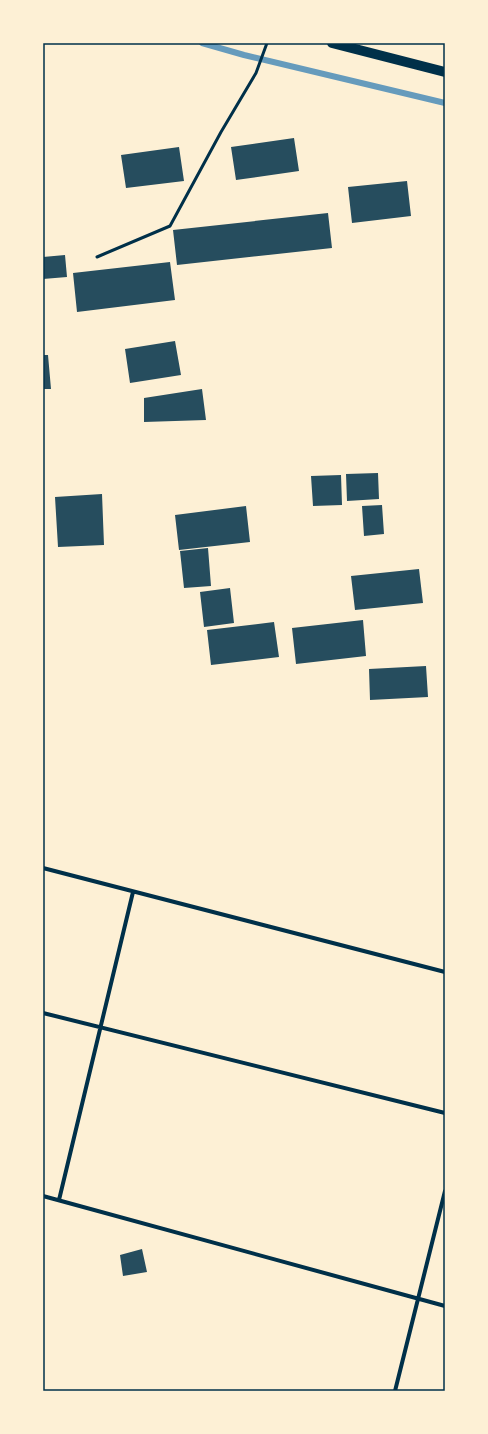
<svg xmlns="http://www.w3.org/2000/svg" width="488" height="1434" font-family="'Sofia Sans Condensed',sans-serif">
<rect width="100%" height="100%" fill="#fdf0d5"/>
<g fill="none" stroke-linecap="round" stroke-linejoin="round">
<path stroke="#669bbc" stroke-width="6" d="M 202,43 L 244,55 L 445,103"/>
</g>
<path fill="#264d5e" d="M 294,138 L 299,171 L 236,180 L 231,147 Z
M 179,147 L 184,181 L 126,188 L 121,155 Z
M 407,181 L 411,216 L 352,223 L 348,187 Z
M 328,213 L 332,248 L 177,265 L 173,230 Z
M 65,255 L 67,277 L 43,279 L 43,257 Z
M 170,262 L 175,300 L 77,312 L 73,273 Z
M 175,341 L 181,375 L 130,383 L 125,349 Z
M 43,355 L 48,355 L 51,389 L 43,389 Z
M 202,389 L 206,420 L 144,422 L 144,398 Z
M 378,473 L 379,499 L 347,501 L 346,474 Z
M 341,475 L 342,505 L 313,506 L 311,476 Z
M 102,494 L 104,545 L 58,547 L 55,497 Z
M 382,505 L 384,534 L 364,536 L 362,506 Z
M 246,506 L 250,542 L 179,550 L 175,515 Z
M 208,548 L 211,586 L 184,588 L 180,551 Z
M 419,569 L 423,603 L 355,610 L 351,576 Z
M 230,588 L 234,623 L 204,627 L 200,592 Z
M 363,620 L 366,656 L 296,664 L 292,628 Z
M 274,622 L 279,657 L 211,665 L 207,630 Z
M 426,666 L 428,697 L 370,700 L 369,669 Z
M 142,1249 L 147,1272 L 123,1276 L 120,1255 Z"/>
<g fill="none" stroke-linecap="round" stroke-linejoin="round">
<path stroke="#003049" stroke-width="3" d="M 97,257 L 170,226 L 221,132 L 256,73 L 267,43"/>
<path stroke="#003049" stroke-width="4" d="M 43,868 L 445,972
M 43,1013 L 445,1113
M 43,1196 L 445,1306
M 59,1200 L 133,892
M 395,1391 L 445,1191"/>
<path stroke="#003049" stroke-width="10" d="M 332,43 L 445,72"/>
</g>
<rect width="488" height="1434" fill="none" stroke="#fdf0d5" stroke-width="88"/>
<rect x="44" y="44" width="400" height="1346" fill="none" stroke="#003049" stroke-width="1.5"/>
</svg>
